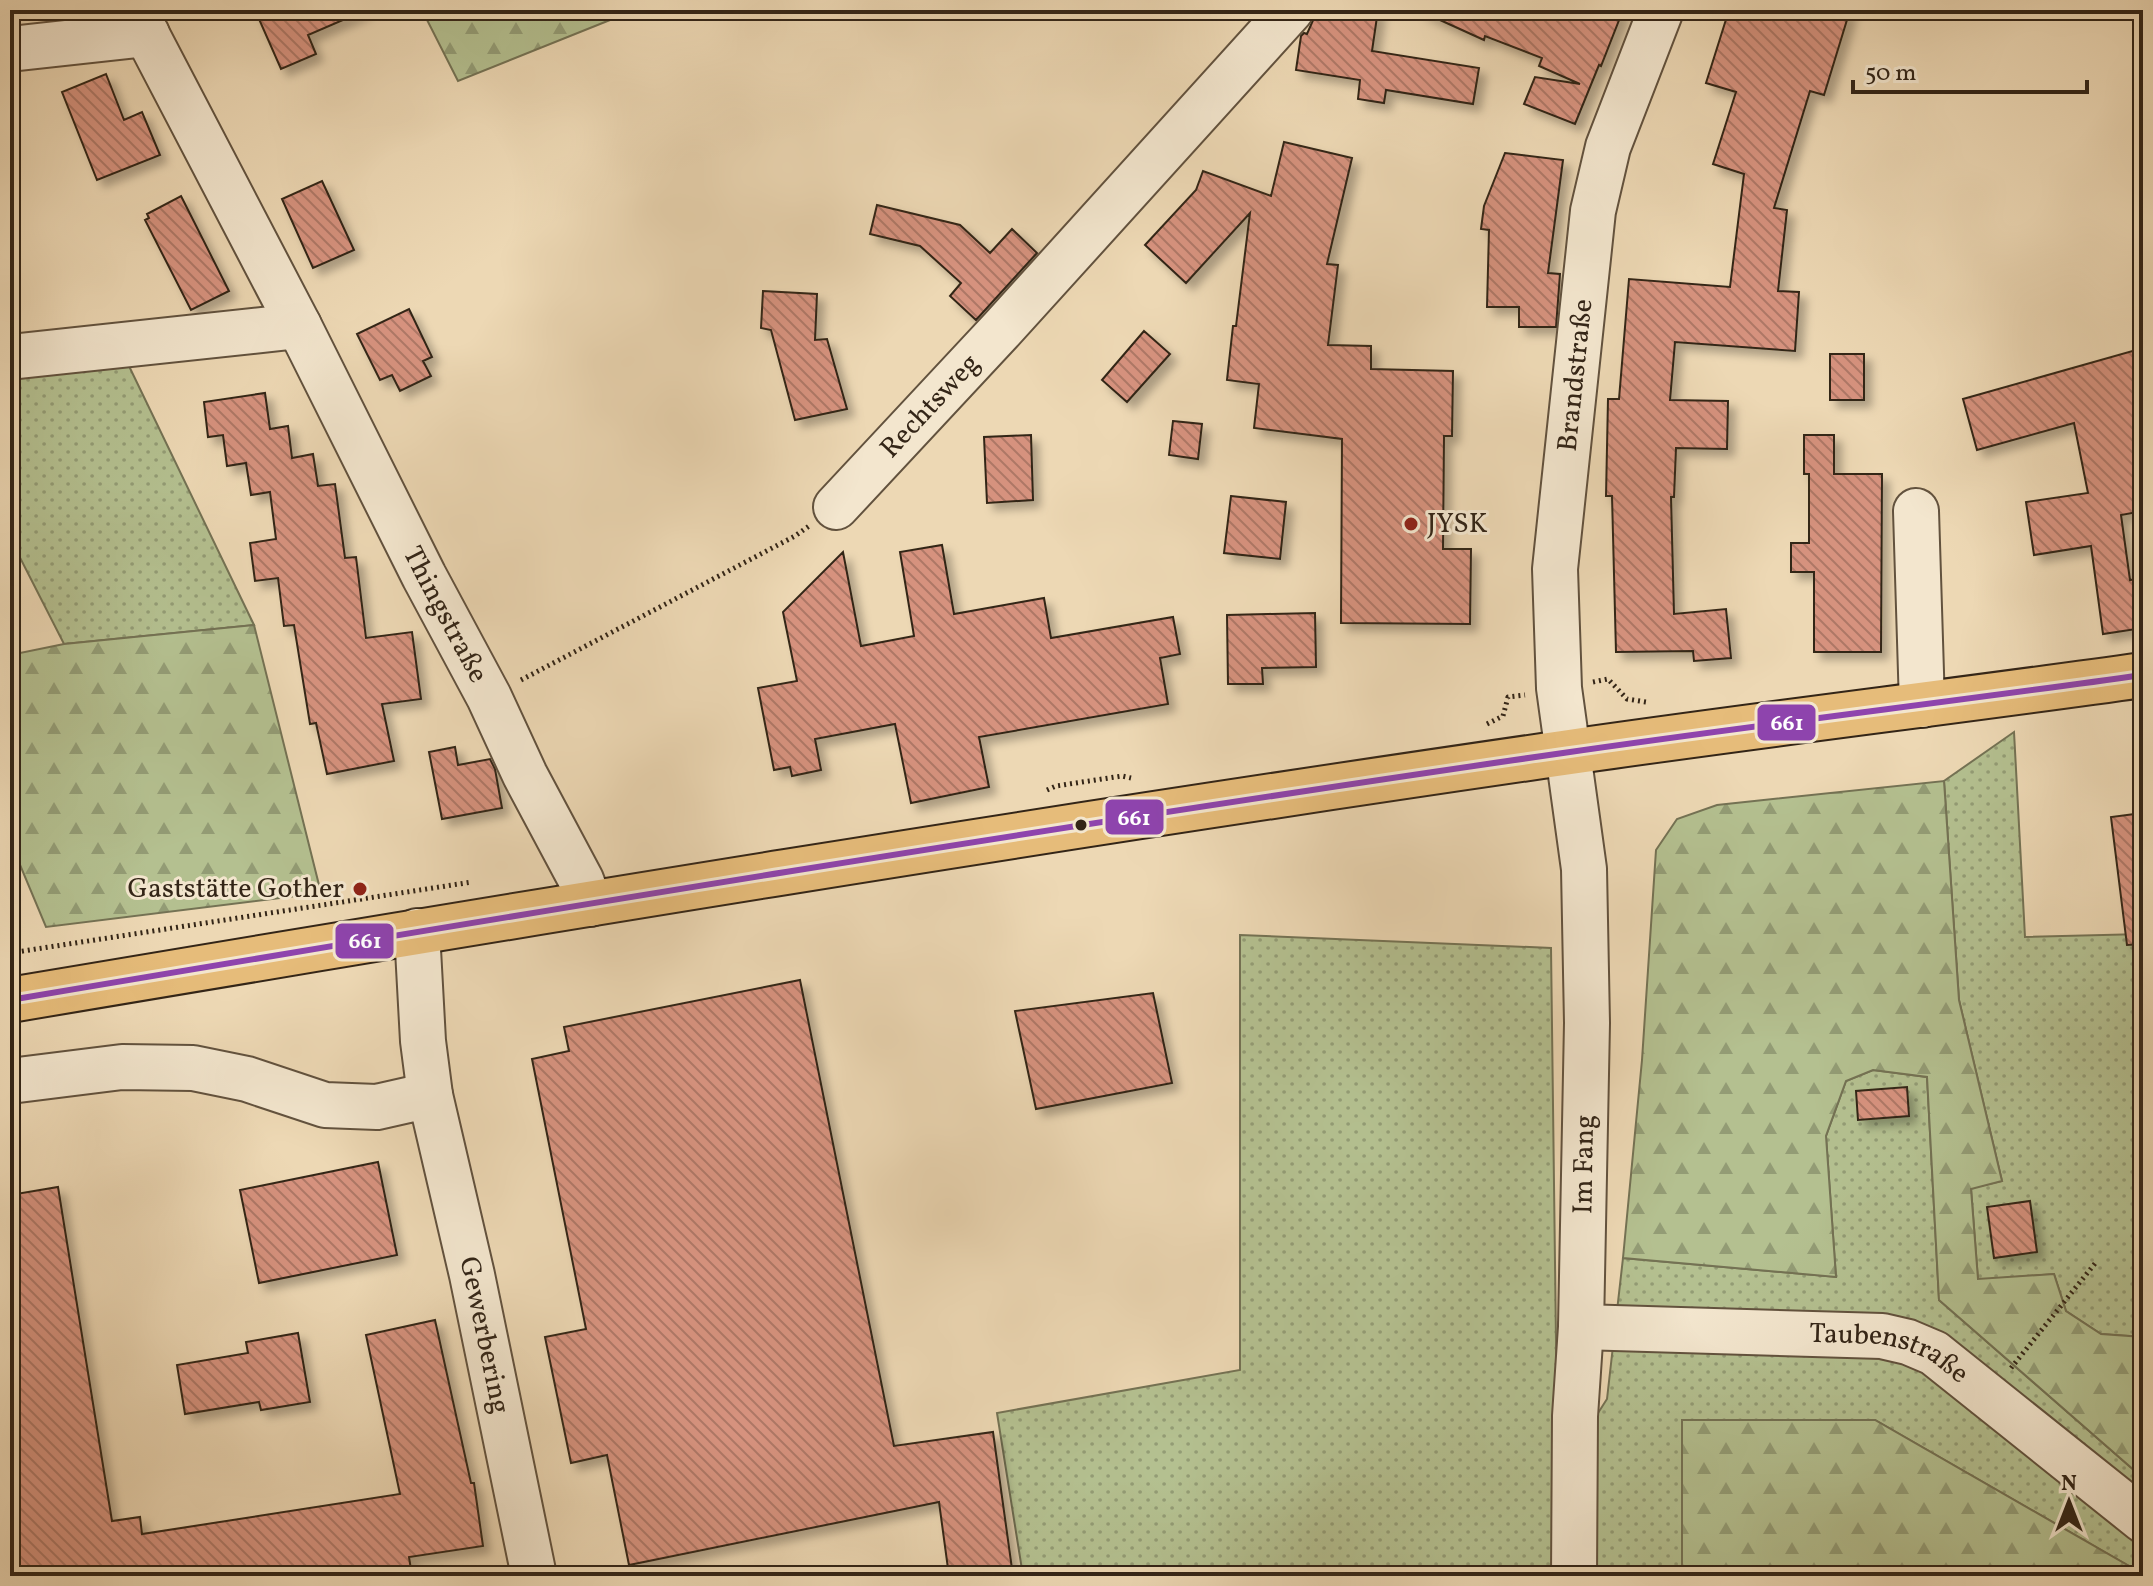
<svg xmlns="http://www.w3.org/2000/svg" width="2153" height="1586" font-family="Vollkorn,serif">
<defs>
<pattern id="grass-dots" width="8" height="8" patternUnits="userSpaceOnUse" patternTransform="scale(2)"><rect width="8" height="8" fill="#b4c090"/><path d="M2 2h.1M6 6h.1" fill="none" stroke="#939c75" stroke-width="1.8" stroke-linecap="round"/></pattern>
<pattern id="forest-firs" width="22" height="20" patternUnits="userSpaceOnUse" patternTransform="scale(2)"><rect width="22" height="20" fill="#b4c090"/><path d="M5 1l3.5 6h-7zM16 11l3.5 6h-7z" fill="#939c75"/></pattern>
<pattern id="building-back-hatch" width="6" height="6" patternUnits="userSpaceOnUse" patternTransform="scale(2)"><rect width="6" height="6" fill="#d6927e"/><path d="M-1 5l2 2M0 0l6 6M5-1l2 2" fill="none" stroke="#ae7766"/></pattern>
<filter id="shadow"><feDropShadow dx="7" dy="7" stdDeviation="4" flood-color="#0004"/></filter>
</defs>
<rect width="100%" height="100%" fill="#edd8b4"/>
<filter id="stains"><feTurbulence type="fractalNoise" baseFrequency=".0025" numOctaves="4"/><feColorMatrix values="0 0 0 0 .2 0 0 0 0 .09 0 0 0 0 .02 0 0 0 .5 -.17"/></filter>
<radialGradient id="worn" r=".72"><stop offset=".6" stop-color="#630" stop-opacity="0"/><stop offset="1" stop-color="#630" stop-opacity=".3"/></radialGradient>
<path fill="url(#grass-dots)" stroke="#747254" stroke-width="2" d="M 128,364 L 254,625 L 64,644 L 10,538 L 10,372 Z
M 2014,732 L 2025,937 L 2143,934 L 2143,1337 L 2101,1334 L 2066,1311 L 2054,1274 L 1978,1280 L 1971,1188 L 2002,1181 L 1959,1000 L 1944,781 Z
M 1240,935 L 1551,948 L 1559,1576 L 1023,1576 L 997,1413 L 1240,1370 Z
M 1873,1070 L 1927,1077 L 1939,1300 L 2143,1478 L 2143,1574 L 1875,1420 L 1682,1421 L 1682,1576 L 1591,1576 L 1591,1424 L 1607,1399 L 1623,1258 L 1836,1277 L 1826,1136 L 1846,1081 Z"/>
<path fill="url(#forest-firs)" stroke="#747254" stroke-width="2" d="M 422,10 L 635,10 L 458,81 Z
M 254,625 L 321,893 L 46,927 L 10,841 L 10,655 L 64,644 Z
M 1944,781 L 1959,1000 L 2002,1181 L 1971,1189 L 1978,1279 L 2054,1274 L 2066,1311 L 2101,1334 L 2143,1337 L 2143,1478 L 1939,1300 L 1927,1077 L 1873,1070 L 1846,1081 L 1826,1136 L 1836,1277 L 1623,1258 L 1642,1060 L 1656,850 L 1677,819 L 1717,805 Z
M 1682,1420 L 1875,1420 L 2143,1574 L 2143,1576 L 1682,1576 Z"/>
<path fill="url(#building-back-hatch)" stroke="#332517" stroke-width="2" filter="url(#shadow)" d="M 255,10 L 366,10 L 308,35 L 316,54 L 281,69 Z
M 1320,10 L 1378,10 L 1372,51 L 1479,68 L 1473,104 L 1386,90 L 1384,103 L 1358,99 L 1360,80 L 1296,70 L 1301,36 L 1304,33 L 1307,34 L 1314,18 L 1319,19 Z
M 1418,10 L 1623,10 L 1601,66 L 1599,65 L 1575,124 L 1524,104 L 1535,77 L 1580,84 L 1539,66 L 1542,58 L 1485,36 L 1484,40 Z
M 1729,10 L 1850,10 L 1824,95 L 1810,91 L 1774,208 L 1787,210 L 1778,291 L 1799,292 L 1795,351 L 1675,342 L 1670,400 L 1728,401 L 1727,449 L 1676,448 L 1674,497 L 1671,497 L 1674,614 L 1726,609 L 1731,658 L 1694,661 L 1693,651 L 1616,652 L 1612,496 L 1606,496 L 1608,399 L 1619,399 L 1629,279 L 1730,287 L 1744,174 L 1713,164 L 1736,92 L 1706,83 Z
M 106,74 L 124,120 L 142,112 L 160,155 L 97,180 L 62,92 Z
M 1284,142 L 1352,158 L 1327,264 L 1338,265 L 1328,345 L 1371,346 L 1371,369 L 1453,371 L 1452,436 L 1444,436 L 1443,549 L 1471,549 L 1470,624 L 1341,623 L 1342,439 L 1254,428 L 1259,384 L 1227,380 L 1233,326 L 1236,326 L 1250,213 L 1186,283 L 1145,245 L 1196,190 L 1203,171 L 1271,196 Z
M 1505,153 L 1563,160 L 1548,273 L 1560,274 L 1556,327 L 1519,327 L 1519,307 L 1487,307 L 1489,230 L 1481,229 L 1484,206 Z
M 322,181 L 354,250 L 313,268 L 282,199 Z
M 181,196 L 229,291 L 191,310 L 145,220 L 149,218 L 147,214 Z
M 877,205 L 960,225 L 990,253 L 1012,229 L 1037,253 L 976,320 L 950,296 L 961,283 L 920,246 L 870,234 Z
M 763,291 L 817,294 L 815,340 L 827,339 L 847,409 L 795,420 L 771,330 L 761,328 Z
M 409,309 L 432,357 L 423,361 L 431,376 L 400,391 L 392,375 L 380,380 L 357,334 Z
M 1144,331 L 1170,354 L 1127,402 L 1102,380 Z
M 2143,348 L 2143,511 L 2121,515 L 2130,580 L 2143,578 L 2143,628 L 2103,634 L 2091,546 L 2034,555 L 2026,502 L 2088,493 L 2074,423 L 1977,450 L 1963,399 Z
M 1830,354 L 1864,354 L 1864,400 L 1830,400 Z
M 265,393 L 270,429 L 288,426 L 292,458 L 313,454 L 318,486 L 335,484 L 345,558 L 356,557 L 366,638 L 412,632 L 421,699 L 382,704 L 394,761 L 327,774 L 316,723 L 310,724 L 294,625 L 284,626 L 278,578 L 255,581 L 250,543 L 276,539 L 270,492 L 251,495 L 246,463 L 227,466 L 223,435 L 208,437 L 204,402 Z
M 1173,421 L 1202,424 L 1198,459 L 1169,455 Z
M 1031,435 L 1033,500 L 987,503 L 984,437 Z
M 1804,435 L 1834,435 L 1834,474 L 1882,474 L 1881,652 L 1814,652 L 1814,572 L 1791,572 L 1791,543 L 1809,543 L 1809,474 L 1804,474 Z
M 1231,496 L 1286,502 L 1280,559 L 1224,553 Z
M 942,545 L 954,614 L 1044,598 L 1051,638 L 1173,617 L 1180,654 L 1160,658 L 1168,704 L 979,737 L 989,787 L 911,803 L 895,724 L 815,739 L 821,770 L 792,776 L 790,767 L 774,770 L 758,688 L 797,681 L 783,612 L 843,552 L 861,646 L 914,636 L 900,552 Z
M 1315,613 L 1316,667 L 1262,668 L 1263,684 L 1228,684 L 1227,615 Z
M 455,747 L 458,765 L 490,759 L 495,769 L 502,808 L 442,819 L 429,752 Z
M 2143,813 L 2143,944 L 2127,945 L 2111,817 Z
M 800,980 L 894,1446 L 993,1432 L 1013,1576 L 949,1576 L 939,1502 L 629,1565 L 607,1455 L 571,1463 L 545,1337 L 586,1329 L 532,1059 L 569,1051 L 564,1027 Z
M 1153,993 L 1172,1083 L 1036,1109 L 1015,1011 Z
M 1907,1087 L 1909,1116 L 1858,1120 L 1856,1091 Z
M 378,1162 L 397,1255 L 259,1283 L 240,1190 Z
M 58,1187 L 112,1521 L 140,1517 L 142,1534 L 400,1494 L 366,1335 L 435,1320 L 471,1483 L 474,1483 L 483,1546 L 409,1557 L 412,1576 L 10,1576 L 10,1535 L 16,1534 L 10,1498 L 10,1195 Z
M 2030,1201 L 2037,1252 L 1994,1258 L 1987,1207 Z
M 298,1333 L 310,1402 L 261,1410 L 259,1402 L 185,1414 L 177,1365 L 248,1353 L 246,1342 Z"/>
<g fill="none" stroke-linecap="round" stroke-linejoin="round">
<g stroke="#62523e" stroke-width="48">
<g id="minor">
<path id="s1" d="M 134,10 L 299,326 L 424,576 L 489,697 L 525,775 L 581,880 L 590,904"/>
<path d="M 10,49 L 147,34"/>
<path d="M 10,357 L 299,326"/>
<path id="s2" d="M 836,507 L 1002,329 L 1291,10"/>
<path d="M 1916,511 L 1922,705"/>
<path d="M 417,931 L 423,1041 L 430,1095"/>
<path id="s3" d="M 10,1081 L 122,1067 L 193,1068 L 247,1079 L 325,1105 L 377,1107 L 430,1095 L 472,1275 L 534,1576"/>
<path id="s4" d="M 1581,1327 L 1882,1336 L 1908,1342 L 1934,1353 L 2143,1520"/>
<path id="s5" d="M 1574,1576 L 1575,1416 L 1581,1327 L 1587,1023 L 1584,869 L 1559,688 L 1555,569 L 1593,211 L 1608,147 L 1661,10"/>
</g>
</g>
<g stroke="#332517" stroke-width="48">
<path id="major" d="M 10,1000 C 527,913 1044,828 1563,753 C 1756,725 1950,702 2143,675"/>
</g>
<path stroke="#332517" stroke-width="5" stroke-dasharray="2 4" stroke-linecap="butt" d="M 521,680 L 795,536 L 809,526
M 1593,682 L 1608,679 L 1627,699 L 1646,702
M 1487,724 L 1503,716 L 1508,697 L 1525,695
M 1047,790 L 1056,786 L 1122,776 L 1131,778
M 10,953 L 472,882
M 2011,1368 L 2097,1261"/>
<use href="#minor" stroke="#f3e6ce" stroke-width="44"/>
<use href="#major" stroke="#e6bc7a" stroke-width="44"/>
<g stroke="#f3e6ce" stroke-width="12">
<path id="bus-1" d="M 10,1000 C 527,913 1044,828 1563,753 C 1756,725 1950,702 2143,675"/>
</g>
<use href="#bus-1" stroke="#8e44ad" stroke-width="6"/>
</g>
<g fill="#8f2418" stroke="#f3e6ce" stroke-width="3">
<circle cx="1411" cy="524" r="8"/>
<circle cx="360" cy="889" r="8"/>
</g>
<circle fill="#332517" stroke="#f3e6ce" stroke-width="3" cx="1081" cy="825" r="7"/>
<g text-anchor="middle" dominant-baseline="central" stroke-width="6" stroke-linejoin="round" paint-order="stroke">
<g font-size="28" fill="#332517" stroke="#f3e6ce">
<text stroke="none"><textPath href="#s5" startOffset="1204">Brandstraße</textPath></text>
<text stroke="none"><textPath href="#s2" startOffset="138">Rechtsweg</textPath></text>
<text stroke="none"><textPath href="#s1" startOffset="680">Thingstraße</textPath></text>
<text stroke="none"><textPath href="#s5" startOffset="412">Im Fang</textPath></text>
<text stroke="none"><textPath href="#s3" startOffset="674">Gewerbering</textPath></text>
<text stroke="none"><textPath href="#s4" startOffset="312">Taubenstraße</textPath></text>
</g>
<g font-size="28" fill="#332517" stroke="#f3e6ce" text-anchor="start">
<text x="1427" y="524">JYSK</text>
<text x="344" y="889" text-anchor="end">Gaststätte Gother</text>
</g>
</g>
<g stroke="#f3e6ce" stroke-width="3">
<rect x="1756" y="703" width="61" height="39" rx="8" fill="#8e44ad"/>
<rect x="1104" y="798" width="61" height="38" rx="8" fill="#8e44ad"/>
<rect x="334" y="922" width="61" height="38" rx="8" fill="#8e44ad"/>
</g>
<g font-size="22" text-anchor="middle" font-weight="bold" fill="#fff">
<text x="1787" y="730">661</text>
<text x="1134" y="825">661</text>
<text x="365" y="948">661</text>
</g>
<rect width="2153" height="1586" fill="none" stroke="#edd8b4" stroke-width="40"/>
<rect x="12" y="12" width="2129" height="1562" fill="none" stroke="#332517" stroke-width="4"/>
<rect x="20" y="20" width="2113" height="1546" fill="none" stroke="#332517" stroke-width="2"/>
<g transform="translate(2069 1502)" stroke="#f3e6ce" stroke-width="6" paint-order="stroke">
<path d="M0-6L14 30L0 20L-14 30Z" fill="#332517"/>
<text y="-12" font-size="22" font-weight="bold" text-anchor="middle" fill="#332517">N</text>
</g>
<path d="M1853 80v12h234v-12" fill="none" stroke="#332517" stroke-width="4"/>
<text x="1865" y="80" font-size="24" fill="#332517" stroke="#f3e6ce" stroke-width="6" paint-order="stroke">50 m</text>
<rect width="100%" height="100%" filter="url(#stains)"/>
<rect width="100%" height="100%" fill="url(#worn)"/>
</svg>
